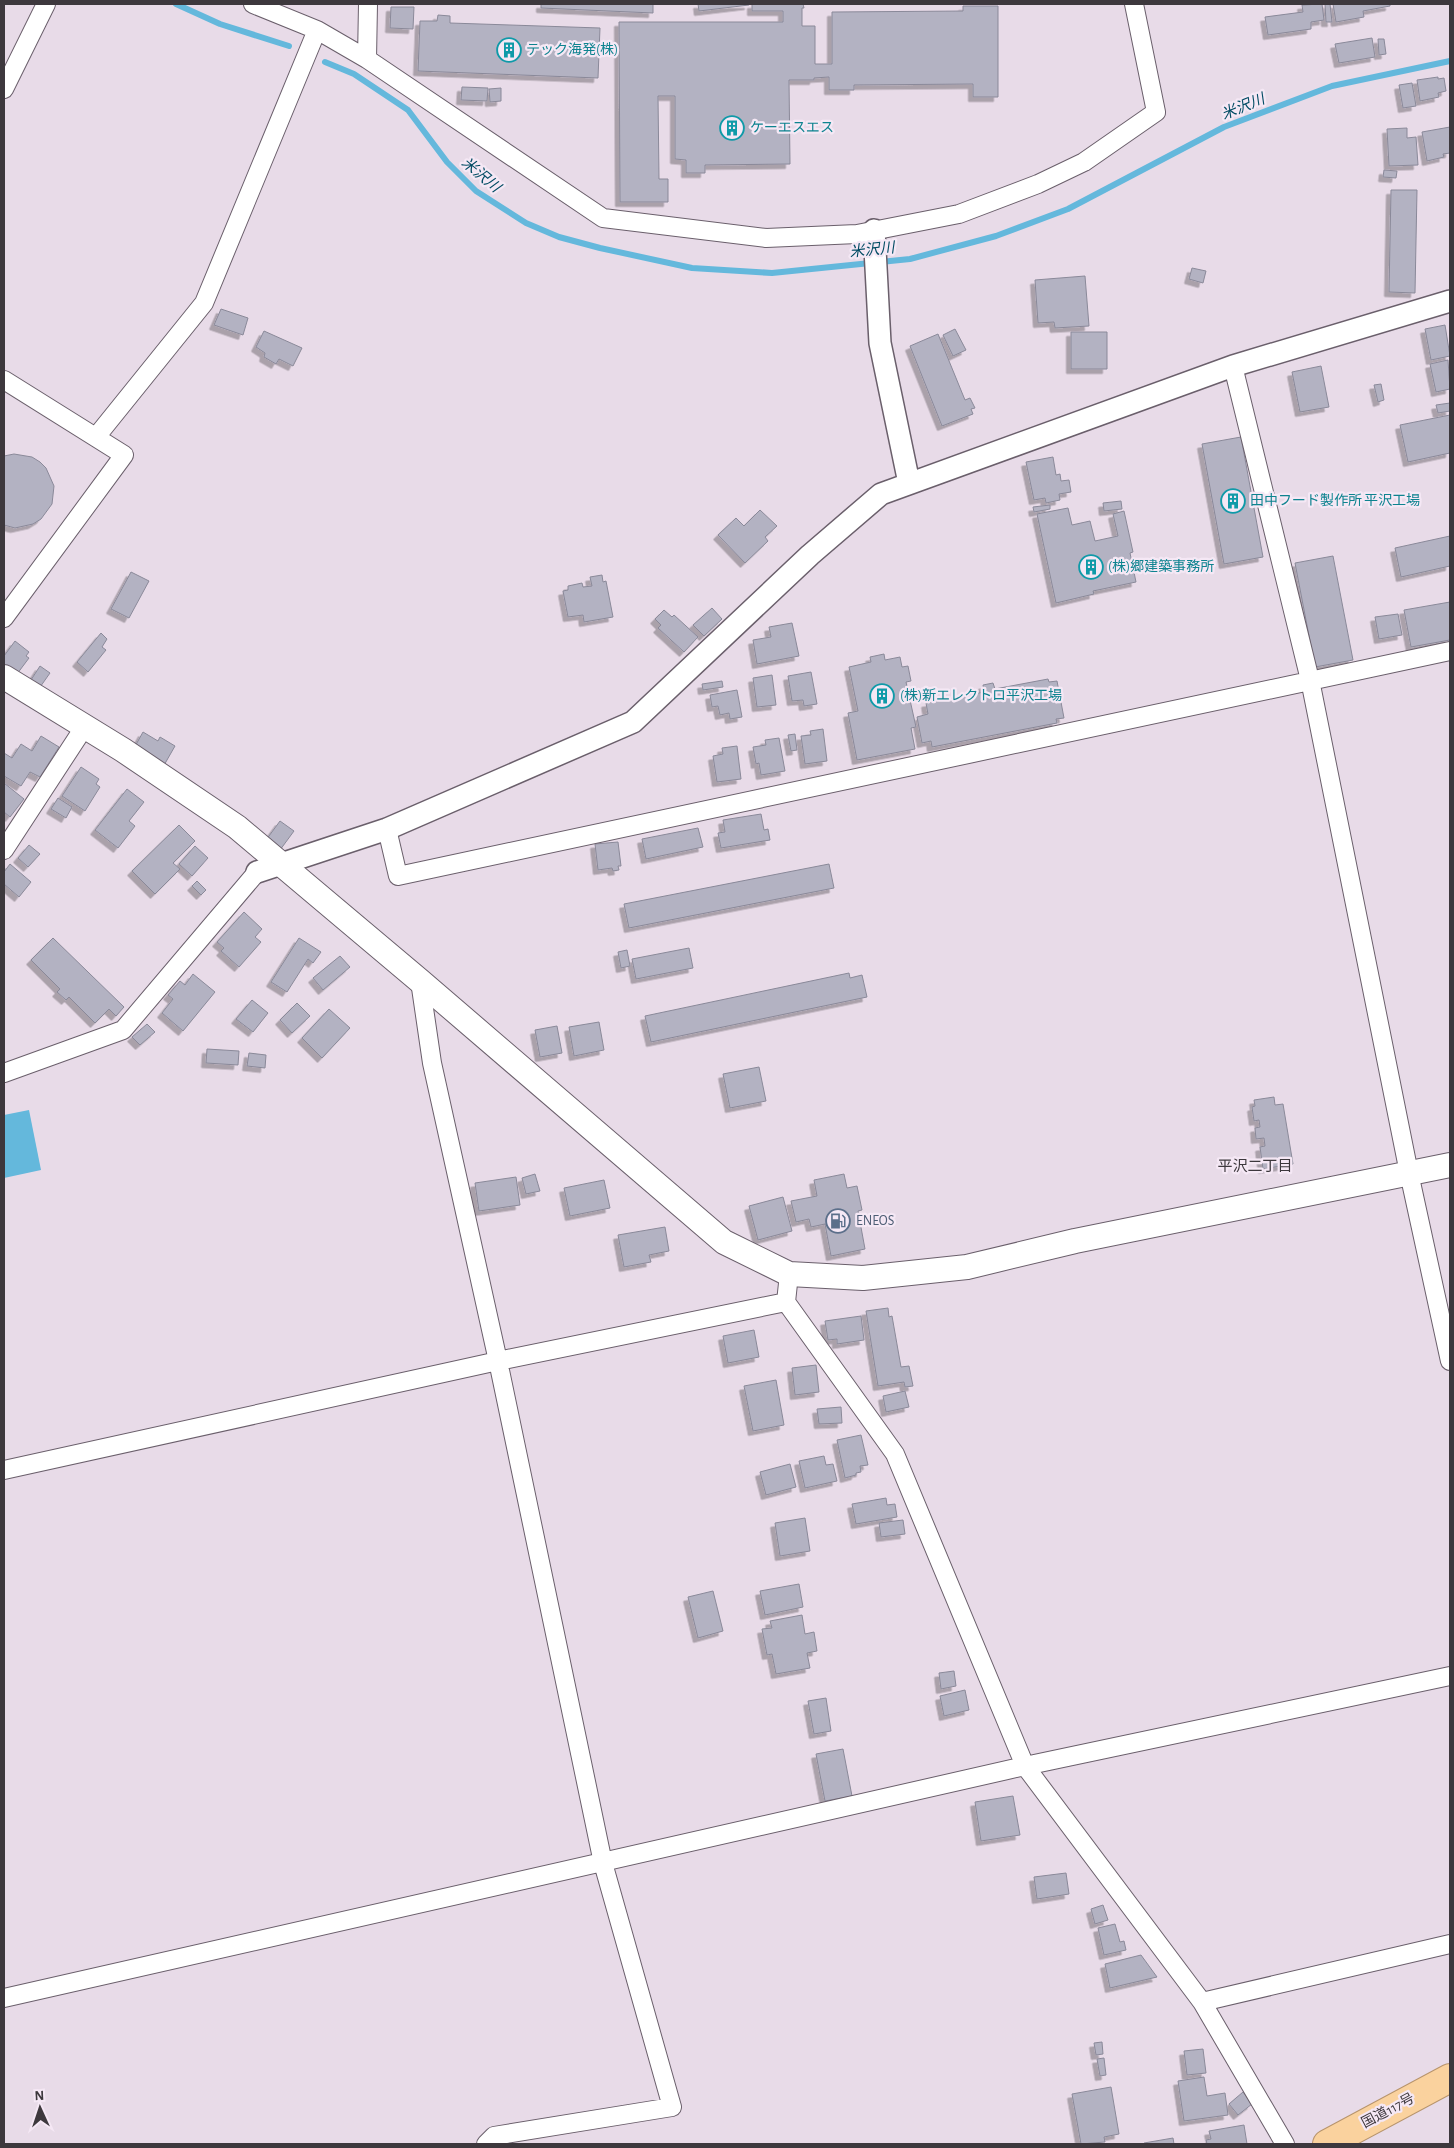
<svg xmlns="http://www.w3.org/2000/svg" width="1454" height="2148" font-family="'Alegreya Sans','Noto Sans JP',sans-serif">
<defs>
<filter id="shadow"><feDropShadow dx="-4.5" dy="4.5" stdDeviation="0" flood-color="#0004"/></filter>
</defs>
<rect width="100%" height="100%" fill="#e8dbe8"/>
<path fill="#64b8dc" d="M 29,1110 L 41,1170 L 4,1178 L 4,1115 Z"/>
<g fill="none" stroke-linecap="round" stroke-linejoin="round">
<path stroke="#64b8dc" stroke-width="6" d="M 176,4 L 220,24 L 289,46
M 325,62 L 354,74 L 408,110 L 447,162 L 476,191 L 526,223 L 559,237 L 600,248 L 692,268 L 772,273 L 910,259 L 996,236 L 1068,209 L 1224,127 L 1332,86 L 1450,61"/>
</g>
<path fill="#b3b2c2" stroke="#8a8999" filter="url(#shadow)" d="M 541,4 L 653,4 L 653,13 L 541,8 Z
M 698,4 L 749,4 L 749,5 L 699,11 Z
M 752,4 L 803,4 L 804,8 L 802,8 L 802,26 L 815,26 L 815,64 L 832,64 L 832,12 L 963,11 L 963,6 L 998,6 L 998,97 L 973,97 L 973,84 L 854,85 L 854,90 L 829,90 L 829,77 L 814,78 L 814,80 L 789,80 L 790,164 L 705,165 L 705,173 L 686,173 L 686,160 L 675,159 L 675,96 L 658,96 L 659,179 L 668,179 L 668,202 L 620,202 L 619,22 L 783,22 L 783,11 L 752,11 Z
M 1322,4 L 1324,20 L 1311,22 L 1311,29 L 1268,35 L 1265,17 L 1303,12 L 1302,5 Z
M 1325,4 L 1330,4 L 1332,22 L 1326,22 Z
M 1333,4 L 1390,4 L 1390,6 L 1363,11 L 1364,17 L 1336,22 Z
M 391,7 L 414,7 L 413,29 L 390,28 Z
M 438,15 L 450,16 L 450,23 L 600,28 L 598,78 L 418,71 L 420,21 L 437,21 Z
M 1372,38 L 1375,57 L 1339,63 L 1335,44 Z
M 1378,39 L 1384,39 L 1386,54 L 1379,55 Z
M 1438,77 L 1438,79 L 1444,78 L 1446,91 L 1438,93 L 1439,97 L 1420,101 L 1417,80 Z
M 1412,83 L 1416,106 L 1403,108 L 1399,85 Z
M 462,87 L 488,88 L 487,101 L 461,100 Z
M 501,88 L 501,101 L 490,102 L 489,89 Z
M 1450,127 L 1450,153 L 1443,154 L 1444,157 L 1427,161 L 1422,132 Z
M 1407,128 L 1407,138 L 1416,137 L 1418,165 L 1389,166 L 1387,129 Z
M 1384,170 L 1397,171 L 1396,178 L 1383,177 Z
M 1391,190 L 1417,190 L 1415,293 L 1389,292 Z
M 1192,268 L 1206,271 L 1203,283 L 1189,279 Z
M 1085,276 L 1089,326 L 1055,328 L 1054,322 L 1038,323 L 1035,280 Z
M 221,309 L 248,318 L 243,335 L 214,325 Z
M 1445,325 L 1450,356 L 1431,360 L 1425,329 Z
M 955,329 L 966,350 L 953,356 L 943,335 Z
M 264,331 L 302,348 L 293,366 L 279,359 L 276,364 L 264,357 L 265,353 L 256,347 Z
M 1071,332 L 1107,332 L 1107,369 L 1071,369 Z
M 938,334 L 965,400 L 970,398 L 975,408 L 971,409 L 973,414 L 942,426 L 910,346 Z
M 1448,360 L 1450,389 L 1436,392 L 1430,364 Z
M 1321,366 L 1329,407 L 1300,412 L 1292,372 Z
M 1381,384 L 1384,400 L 1378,402 L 1374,385 Z
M 1450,403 L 1450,411 L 1438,413 L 1436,405 Z
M 1450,415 L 1450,453 L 1408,462 L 1400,425 Z
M 1241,437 L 1263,557 L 1224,564 L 1202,444 Z
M 14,454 L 32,457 L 40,462 L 46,468 L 54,486 L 52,504 L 41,519 L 33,524 L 15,528 L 4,525 L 4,456 Z
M 1053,457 L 1056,475 L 1060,474 L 1061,481 L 1069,480 L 1071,492 L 1059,494 L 1060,500 L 1046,503 L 1045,498 L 1034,500 L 1026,462 Z
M 1121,501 L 1122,509 L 1104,511 L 1103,503 Z
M 1050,505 L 1050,509 L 1034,512 L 1033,507 Z
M 1068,508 L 1072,525 L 1090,521 L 1095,541 L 1118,536 L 1113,514 L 1124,511 L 1133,552 L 1130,553 L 1136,582 L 1093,591 L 1094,594 L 1056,603 L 1037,514 Z
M 760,510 L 777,526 L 765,537 L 768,541 L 745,563 L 718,535 L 736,518 L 744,526 Z
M 1450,536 L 1450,566 L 1401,577 L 1395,548 Z
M 1333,556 L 1353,660 L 1315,667 L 1295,563 Z
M 131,572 L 149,581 L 129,618 L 111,609 Z
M 602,575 L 603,582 L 606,581 L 613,617 L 584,622 L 583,615 L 568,617 L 563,591 L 568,590 L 568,586 L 582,583 L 583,587 L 592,586 L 590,577 Z
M 1450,602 L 1450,640 L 1411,647 L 1404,610 Z
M 712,608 L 722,619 L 704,636 L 693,625 Z
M 664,610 L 672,617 L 674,615 L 698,637 L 684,652 L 658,628 L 661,625 L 655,619 Z
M 1398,614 L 1402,635 L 1379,639 L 1375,617 Z
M 792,623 L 799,656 L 757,664 L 753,640 L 771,637 L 769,627 Z
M 101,633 L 107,639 L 102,647 L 106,650 L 88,672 L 77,662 Z
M 15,641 L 29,652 L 26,656 L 29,658 L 17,674 L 4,665 L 4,656 Z
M 884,654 L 885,660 L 900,657 L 902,667 L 908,666 L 911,681 L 906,682 L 916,727 L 911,728 L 915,749 L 857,760 L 848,713 L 858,711 L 849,667 L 871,662 L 870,657 Z
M 40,666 L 50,673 L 38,690 L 29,683 Z
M 811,672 L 817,704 L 804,706 L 803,700 L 792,701 L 788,676 Z
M 772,675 L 776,705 L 757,707 L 753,678 Z
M 1048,679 L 1049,682 L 1057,681 L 1064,718 L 1056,719 L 1057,723 L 932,747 L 931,741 L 922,743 L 917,717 L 928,714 L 926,703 L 984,692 L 983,685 L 993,683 L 995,689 Z
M 722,681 L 723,687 L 703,690 L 702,684 Z
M 737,690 L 742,717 L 730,719 L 729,713 L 720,715 L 718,706 L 712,707 L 710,695 Z
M 823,729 L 827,761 L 805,764 L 801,736 L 811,735 L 810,731 Z
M 143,732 L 158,741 L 160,737 L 175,746 L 163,767 L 133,750 Z
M 795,734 L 797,750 L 791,751 L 788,735 Z
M 41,736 L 59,747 L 40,777 L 30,772 L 21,786 L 4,776 L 4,753 L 12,758 L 21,744 L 32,751 Z
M 779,738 L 785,771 L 761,775 L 759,763 L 756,764 L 753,747 L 766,745 L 765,740 Z
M 737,746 L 741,779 L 717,782 L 713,756 L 723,754 L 722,748 Z
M 81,767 L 99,779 L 96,784 L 100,787 L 85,811 L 62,796 Z
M 4,783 L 24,799 L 10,817 L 4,812 Z
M 127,789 L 144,802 L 129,821 L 135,826 L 118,848 L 95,830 Z
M 58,798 L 72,807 L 66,818 L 51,809 Z
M 761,814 L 764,830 L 768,829 L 770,840 L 721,848 L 718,833 L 725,832 L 723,820 Z
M 280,821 L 294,831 L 280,850 L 266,840 Z
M 179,825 L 195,841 L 173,863 L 180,869 L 155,894 L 132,871 Z
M 698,828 L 703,847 L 646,859 L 642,839 Z
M 618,842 L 621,866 L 618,866 L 619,870 L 613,871 L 612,868 L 598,870 L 595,844 Z
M 29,845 L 40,854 L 28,867 L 18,858 Z
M 195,846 L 208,858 L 192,876 L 179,864 Z
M 10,864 L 31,882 L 19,897 L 4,884 L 4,872 Z
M 829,864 L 834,888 L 629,928 L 624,904 Z
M 197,881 L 206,890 L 201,895 L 192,886 Z
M 244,912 L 262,929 L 255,937 L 261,942 L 239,967 L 221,951 L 224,948 L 217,942 Z
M 53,938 L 124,1007 L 116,1016 L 109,1009 L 95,1023 L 69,997 L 66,1000 L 57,992 L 60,989 L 31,960 Z
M 299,938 L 321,952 L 313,963 L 308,959 L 287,992 L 271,982 Z
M 689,948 L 693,968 L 636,979 L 632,959 Z
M 627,950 L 630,966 L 621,968 L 618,952 Z
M 340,956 L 350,967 L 323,990 L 313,978 Z
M 849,973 L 850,978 L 862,975 L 867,997 L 651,1042 L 645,1016 Z
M 193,974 L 215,992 L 183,1031 L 162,1013 L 173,999 L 168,995 L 180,981 L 185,985 Z
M 252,1000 L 268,1013 L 253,1032 L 236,1019 Z
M 297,1003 L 310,1016 L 292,1033 L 280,1020 Z
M 329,1009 L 350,1028 L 322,1058 L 302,1038 Z
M 599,1022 L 604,1050 L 574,1056 L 569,1027 Z
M 147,1024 L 155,1032 L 140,1045 L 132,1037 Z
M 557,1026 L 562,1053 L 540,1057 L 535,1030 Z
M 207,1049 L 239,1051 L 238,1065 L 206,1063 Z
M 249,1053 L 266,1055 L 265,1068 L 247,1066 Z
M 759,1067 L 766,1101 L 730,1108 L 723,1074 Z
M 1274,1097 L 1275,1105 L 1283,1104 L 1293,1164 L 1263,1169 L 1260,1147 L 1265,1146 L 1264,1138 L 1256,1139 L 1255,1128 L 1260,1127 L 1259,1120 L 1254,1121 L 1252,1107 L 1255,1106 L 1254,1100 Z
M 535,1174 L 540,1191 L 526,1194 L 522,1178 Z
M 844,1174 L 847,1188 L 857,1186 L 862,1210 L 858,1211 L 865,1249 L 831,1256 L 825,1224 L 811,1227 L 809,1219 L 796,1222 L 791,1201 L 817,1196 L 814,1180 Z
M 516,1177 L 520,1205 L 479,1211 L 475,1183 Z
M 604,1180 L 610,1208 L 570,1216 L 564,1188 Z
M 783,1197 L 792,1231 L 758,1240 L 749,1206 Z
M 665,1227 L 669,1251 L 649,1255 L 651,1262 L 624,1267 L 618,1235 Z
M 888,1308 L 889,1317 L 892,1316 L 901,1367 L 909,1366 L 913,1386 L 905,1387 L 904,1382 L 878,1386 L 866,1311 Z
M 861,1316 L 864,1340 L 837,1344 L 837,1339 L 828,1340 L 825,1321 Z
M 754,1330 L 759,1357 L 728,1363 L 723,1336 Z
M 816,1365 L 819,1392 L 795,1395 L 792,1368 Z
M 776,1380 L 784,1425 L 753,1431 L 744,1386 Z
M 905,1391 L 909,1407 L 886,1412 L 883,1396 Z
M 841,1407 L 842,1423 L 819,1424 L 817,1409 Z
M 861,1435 L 868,1465 L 860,1466 L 861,1472 L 856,1473 L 856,1475 L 845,1478 L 837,1440 Z
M 824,1456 L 826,1465 L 833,1464 L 837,1481 L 805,1488 L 799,1461 Z
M 790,1464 L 796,1487 L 766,1495 L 760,1472 Z
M 886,1498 L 887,1505 L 895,1504 L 897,1517 L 856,1524 L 852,1504 Z
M 805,1518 L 810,1551 L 780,1556 L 775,1523 Z
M 903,1520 L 905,1534 L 881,1537 L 879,1523 Z
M 799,1584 L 803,1607 L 765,1615 L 760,1591 Z
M 713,1591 L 723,1631 L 698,1638 L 688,1597 Z
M 802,1615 L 805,1634 L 814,1632 L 817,1651 L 807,1653 L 810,1668 L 776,1674 L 772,1654 L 767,1655 L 762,1629 L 772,1628 L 770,1621 Z
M 954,1671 L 956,1686 L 941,1689 L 939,1673 Z
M 965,1690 L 969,1710 L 944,1716 L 940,1696 Z
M 826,1698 L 831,1731 L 814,1734 L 808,1701 Z
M 843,1749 L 852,1796 L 825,1801 L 816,1754 Z
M 1013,1796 L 1020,1835 L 981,1841 L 975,1802 Z
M 1066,1873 L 1069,1894 L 1037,1899 L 1034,1877 Z
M 1103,1905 L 1108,1920 L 1095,1924 L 1091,1909 Z
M 1115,1924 L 1120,1942 L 1124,1941 L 1126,1950 L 1104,1955 L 1098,1928 Z
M 1141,1955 L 1157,1977 L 1110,1988 L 1105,1964 Z
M 1102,2042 L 1103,2054 L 1096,2055 L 1094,2043 Z
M 1203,2049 L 1206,2073 L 1187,2075 L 1184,2051 Z
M 1104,2058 L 1106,2075 L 1100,2076 L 1097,2059 Z
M 1204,2077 L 1207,2096 L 1225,2093 L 1228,2115 L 1184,2121 L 1178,2081 Z
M 1111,2087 L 1119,2134 L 1104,2137 L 1105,2142 L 1081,2144 L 1072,2094 Z
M 1243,2092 L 1252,2104 L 1238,2115 L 1229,2104 Z
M 1244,2125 L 1247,2144 L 1207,2144 L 1206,2140 L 1211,2139 L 1209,2131 Z
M 1173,2138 L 1174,2144 L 1145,2144 L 1144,2143 Z"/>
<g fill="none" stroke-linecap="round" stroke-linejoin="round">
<g stroke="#6a5f6b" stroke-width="20">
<path id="minor" d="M 253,4 L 317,30 L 367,59 L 603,218 L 766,238 L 857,234 L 959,214 L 1038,184 L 1084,162 L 1156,112 L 1134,4
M 367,59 L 368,4
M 4,89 L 46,4
M 1233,366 L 1310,680 L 1409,1173 L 1450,1361
M 4,380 L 124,455 L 4,618
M 96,437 L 204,303 L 317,30
M 387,829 L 398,876 L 1450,651
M 4,850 L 85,726
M 420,981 L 432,1063 L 498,1361 L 603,1863 L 672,2107 L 494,2136 L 486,2144
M 4,1073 L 123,1030 L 257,872
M 789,1274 L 786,1302 L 895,1454 L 1025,1766 L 1202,2002 L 1285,2144
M 4,1470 L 498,1361 L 786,1302
M 4,1998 L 1025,1766 L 1450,1676
M 1202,2002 L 1450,1944"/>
</g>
<g stroke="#6a5f6b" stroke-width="24">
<path id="tertiary" d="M 874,230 L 880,343 L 909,483
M 257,872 L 387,829 L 633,722 L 810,555 L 881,494 L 1233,366 L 1450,301"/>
</g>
<g stroke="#6a5f6b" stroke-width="26">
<path id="secondary" d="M 4,677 L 123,750 L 237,827 L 420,981 L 724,1242 L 789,1274 L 863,1278 L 967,1267 L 1075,1241 L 1450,1165"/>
</g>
<g stroke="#b7946c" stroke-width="30">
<path id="trunk" d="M 1327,2144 L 1450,2078"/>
</g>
<use href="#minor" stroke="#fff" stroke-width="18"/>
<use href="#tertiary" stroke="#fff" stroke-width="21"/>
<use href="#secondary" stroke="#fff" stroke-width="24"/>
<use href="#trunk" stroke="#fad29e" stroke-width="28"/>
</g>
<defs>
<g id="building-ring" transform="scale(1.25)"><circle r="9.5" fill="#f5e8f5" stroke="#0f9aa8" stroke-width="1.5"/><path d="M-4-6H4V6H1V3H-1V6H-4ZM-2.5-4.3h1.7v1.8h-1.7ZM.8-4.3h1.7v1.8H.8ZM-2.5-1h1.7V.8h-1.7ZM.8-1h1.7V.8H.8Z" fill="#0f9aa8"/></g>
<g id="fuel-ring" transform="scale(1.25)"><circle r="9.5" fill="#f5e8f5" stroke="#5c6f8a" stroke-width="1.5"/><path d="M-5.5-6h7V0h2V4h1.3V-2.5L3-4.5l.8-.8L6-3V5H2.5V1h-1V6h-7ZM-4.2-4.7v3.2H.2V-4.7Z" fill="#5c6f8a"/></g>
</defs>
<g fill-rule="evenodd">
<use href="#building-ring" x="509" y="50"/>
<use href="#building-ring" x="732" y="128"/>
<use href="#building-ring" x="1233" y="501"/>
<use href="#building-ring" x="1091" y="567"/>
<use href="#building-ring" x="882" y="696"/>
<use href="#fuel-ring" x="838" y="1221"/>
</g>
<g text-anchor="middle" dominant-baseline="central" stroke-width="4.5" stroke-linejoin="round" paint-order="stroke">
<g font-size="14" fill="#0d838f" stroke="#f5e8f5" text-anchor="start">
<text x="526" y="50">テック海発(株)</text>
<text x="750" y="128">ケーエスエス</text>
<text x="1250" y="501">田中フード製作所 平沢工場</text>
<text x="1108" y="567">(株)郷建築事務所</text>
<text x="900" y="696">(株)新エレクトロ平沢工場</text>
</g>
<g font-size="14" fill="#4e5e75" stroke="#f5e8f5" text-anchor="start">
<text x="856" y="1221">ENEOS</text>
</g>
<g font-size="14" fill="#3d383d" stroke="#f5e8f5">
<text transform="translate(1388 2111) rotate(-28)">国道117号</text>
</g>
<g font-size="15" font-style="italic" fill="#004b63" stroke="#f5e8f5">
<text transform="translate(1243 107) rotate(-22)">米沢川</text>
<text transform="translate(481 175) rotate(40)">米沢川</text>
<text transform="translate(872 250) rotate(-6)">米沢川</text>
</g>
<g font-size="15" fill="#3d383d" stroke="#f5e8f5">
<text x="1255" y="1166">平沢二丁目</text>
</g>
</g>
<rect width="1454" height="2148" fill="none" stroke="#3d383d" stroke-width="10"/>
<g transform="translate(40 2108) rotate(357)" stroke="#f5e8f5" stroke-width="4" paint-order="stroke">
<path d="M0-4L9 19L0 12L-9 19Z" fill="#3d383d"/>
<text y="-8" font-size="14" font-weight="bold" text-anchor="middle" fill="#3d383d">N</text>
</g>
</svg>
